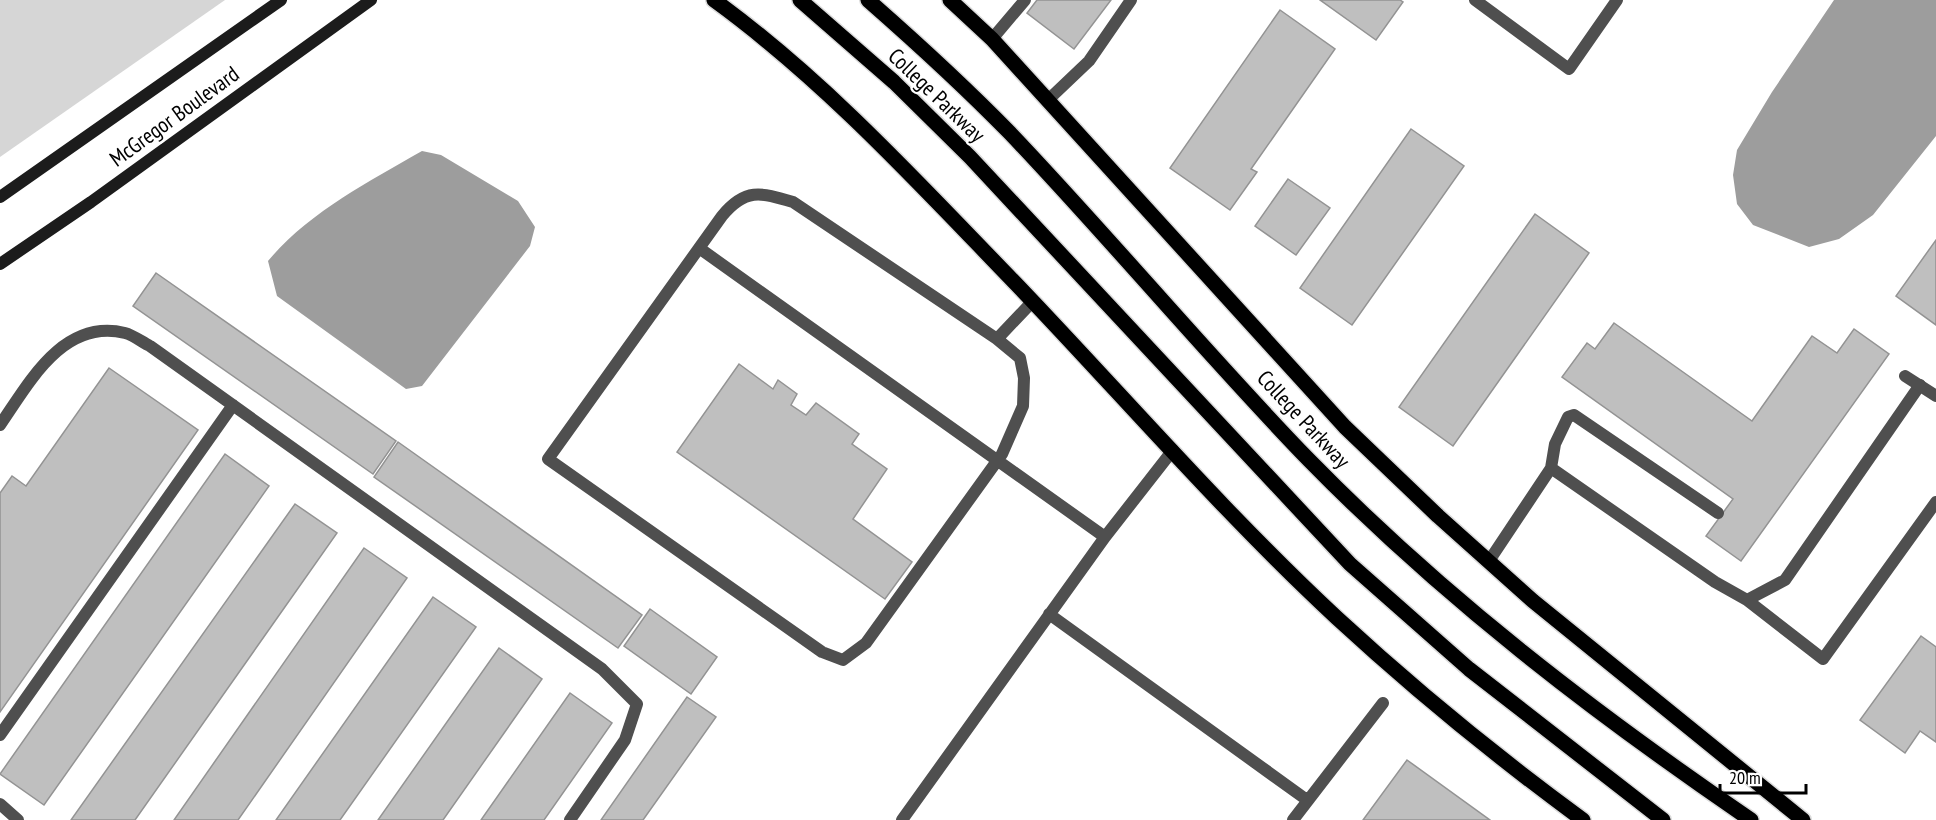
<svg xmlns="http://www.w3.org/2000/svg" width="1936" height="820" font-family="'PT Sans Narrow',sans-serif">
<rect width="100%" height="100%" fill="#fff"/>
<path fill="#d6d6d6" d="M 0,0 L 225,0 L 0,157 Z"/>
<path fill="#9d9d9d" d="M 1834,0 L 1936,0 L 1936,136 L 1873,215 L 1839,239 L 1809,247 L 1753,225 L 1737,204 L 1733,175 L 1737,150 L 1772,92 Z
M 422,151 L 441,155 L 518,201 L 535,227 L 530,246 L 422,386 L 406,389 L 277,296 L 268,261 C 308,213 368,182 422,151 Z"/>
<path fill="#bfbfbf" stroke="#939393" stroke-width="1.5" d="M 1037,0 L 1111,0 L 1074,49 L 1027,13 Z
M 1320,0 L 1400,0 L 1403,2 L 1376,40 Z
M 1280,10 L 1335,49 L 1251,169 L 1257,172 L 1230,210 L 1170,168 Z
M 1411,129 L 1464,166 L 1352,325 L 1300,288 Z
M 1288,179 L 1330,208 L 1296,255 L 1255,226 Z
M 1535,214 L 1589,253 L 1453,446 L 1399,407 Z
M 1936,240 L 1936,325 L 1896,296 Z
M 156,273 L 396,441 L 373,474 L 133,306 Z
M 1614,323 L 1752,421 L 1812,336 L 1837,353 L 1854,329 L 1889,354 L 1741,561 L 1706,536 L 1733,499 L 1562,377 L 1587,343 L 1595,349 Z
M 739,364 L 773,389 L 778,380 L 797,394 L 791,405 L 806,415 L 816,403 L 859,434 L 852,444 L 887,469 L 853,519 L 912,562 L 885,599 L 677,452 Z
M 109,368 L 198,430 L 0,712 L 0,493 L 12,476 L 26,486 Z
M 398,442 L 642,615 L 618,648 L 374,477 Z
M 225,454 L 269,486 L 44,805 L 0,774 Z
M 295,504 L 337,533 L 135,820 L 71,820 Z
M 364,548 L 407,578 L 238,820 L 174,820 Z
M 433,597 L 476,627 L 340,820 L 276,820 Z
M 650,609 L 717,657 L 691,694 L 624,646 Z
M 1921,636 L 1936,647 L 1936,742 L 1920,731 L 1905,753 L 1860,720 Z
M 499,648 L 542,679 L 443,820 L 378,820 Z
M 570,693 L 612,723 L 544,820 L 481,820 Z
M 687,697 L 716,717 L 643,820 L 601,820 Z
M 1407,760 L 1490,820 L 1363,820 Z"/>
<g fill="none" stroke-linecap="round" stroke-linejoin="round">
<g stroke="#dbdbdb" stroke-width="18">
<path id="primary" d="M 714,0 C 827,82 923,188 1020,288 C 1125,398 1225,514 1337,618 C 1415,690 1497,757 1583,820
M 800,0 L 894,82 L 970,157 L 1350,564 L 1469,669 L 1663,820
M 868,0 C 917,43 965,87 1010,133 C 1112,240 1206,354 1309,460 C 1443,597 1593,712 1751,820
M 950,0 L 992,39 L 1345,427 L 1438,516 L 1533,601 L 1803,820"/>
</g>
<path stroke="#4f4f4f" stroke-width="12" d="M 1475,0 L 1569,69 L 1617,0
M 992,39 L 1025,0
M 1048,100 L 1089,61 L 1131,0
M 699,248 L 1105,537
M 997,339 L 1020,358 L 1024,378 L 1023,406 L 1002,454 L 866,643 L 843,660 L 822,652 L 548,459 L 722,216 C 745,188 760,192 793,202 L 997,339 L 1033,301
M 0,425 C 29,383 63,318 125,333 C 133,335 142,342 150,346 L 602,669 L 637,704 L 625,740 L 570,820
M 1551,468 L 1715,582 L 1747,600 L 1785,580 L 1920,385
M 1489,561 L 1551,468 L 1555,444 L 1568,417 L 1574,415 L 1718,513
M 1747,600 L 1823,659 L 1936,502
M 1049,614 L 1307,800
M 0,735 L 233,405
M 0,804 L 18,820
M 902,820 L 1105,537 L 1173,450
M 1293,820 L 1383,703"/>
<path stroke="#4f4f4f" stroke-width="12" d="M 1905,376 L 1936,396"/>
<path stroke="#1c1c1c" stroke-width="12" d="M 0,197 L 281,0
M 0,264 L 91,202 L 371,0"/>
<use href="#primary" stroke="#000" stroke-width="15"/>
</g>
<g text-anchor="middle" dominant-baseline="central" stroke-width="4.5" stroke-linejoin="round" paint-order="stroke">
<g font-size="22" fill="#000" stroke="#fff">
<text transform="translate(937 95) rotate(44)">College Parkway</text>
<text transform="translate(174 116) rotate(-36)">McGregor Boulevard</text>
<text transform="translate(1304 419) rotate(47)">College Parkway</text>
</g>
</g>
<path d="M1720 784v9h86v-9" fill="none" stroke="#000000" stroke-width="3"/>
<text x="1729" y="784" font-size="18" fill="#000000" stroke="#ffffff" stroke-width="4.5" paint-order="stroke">20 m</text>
</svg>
